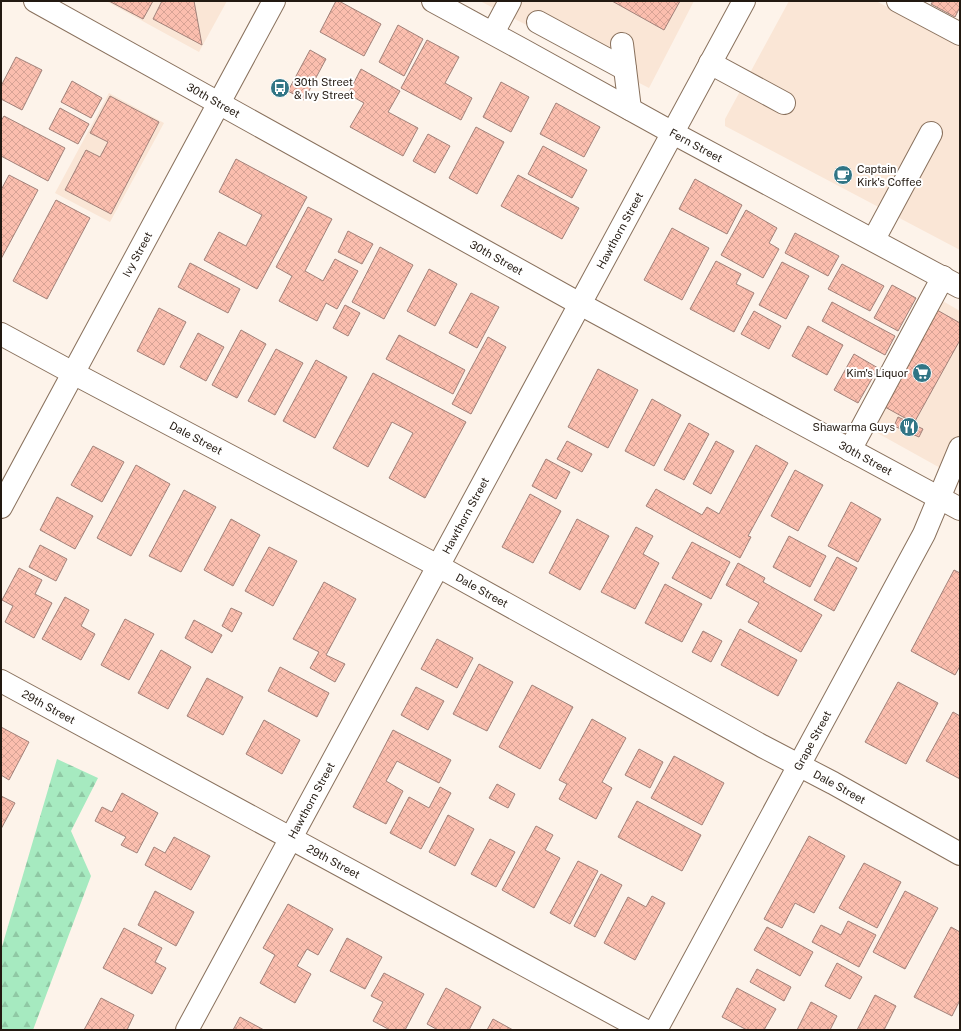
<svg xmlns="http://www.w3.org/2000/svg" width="961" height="1031" font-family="'Public Sans',sans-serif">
<defs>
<pattern id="forest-firs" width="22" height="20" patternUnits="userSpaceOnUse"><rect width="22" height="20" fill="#a6eac0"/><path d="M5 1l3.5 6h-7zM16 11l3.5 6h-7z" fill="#8fc8a4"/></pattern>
<pattern id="building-cross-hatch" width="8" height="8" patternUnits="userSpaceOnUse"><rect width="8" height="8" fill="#fbbeae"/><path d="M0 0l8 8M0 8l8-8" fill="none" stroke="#d7a395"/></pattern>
</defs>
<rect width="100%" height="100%" fill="#fdf3ea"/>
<path fill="#fae6d6" d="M 106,1 L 227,1 L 199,52 Z
M 480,1 L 694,1 L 649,88 Z
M 789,1 L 876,1 L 960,45 L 960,250 L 725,126 L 725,119 Z
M 109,93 L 164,123 L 110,222 L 55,193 Z
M 941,300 L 960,311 L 960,479 L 872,430 Z"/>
<path fill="url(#forest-firs)" d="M 57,759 L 98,778 L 71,831 L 91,876 L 33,1030 L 1,1030 L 1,950 Z"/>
<path fill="url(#building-cross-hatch)" stroke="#a18179" d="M 109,1 L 153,1 L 143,19 Z
M 162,1 L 194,1 L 202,45 L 153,19 Z
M 336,1 L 339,1 L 381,24 L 364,56 L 320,32 Z
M 612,1 L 680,1 L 664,30 Z
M 933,1 L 960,1 L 960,7 L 955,17 L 931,4 Z
M 398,25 L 423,39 L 404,76 L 379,62 Z
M 427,40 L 459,57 L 445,83 L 472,98 L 461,120 L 401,88 Z
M 310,50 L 326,59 L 304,100 L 288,91 Z
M 16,57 L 42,70 L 22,110 L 1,99 L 1,86 Z
M 361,69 L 400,91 L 388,112 L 418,128 L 403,156 L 350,127 L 364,103 L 348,94 Z
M 72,81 L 102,98 L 91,118 L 61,102 Z
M 501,82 L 529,97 L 511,132 L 483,117 Z
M 110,96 L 159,122 L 111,214 L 65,190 L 86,150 L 100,157 L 108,142 L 90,133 Z
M 556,103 L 600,127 L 584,157 L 540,134 Z
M 60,108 L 89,124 L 78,144 L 49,129 Z
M 4,116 L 65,148 L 48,181 L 1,156 L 1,121 Z
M 476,127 L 504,142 L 477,194 L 449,178 Z
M 428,134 L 450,146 L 435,173 L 413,161 Z
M 543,146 L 587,170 L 572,198 L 528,174 Z
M 236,159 L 307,197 L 257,289 L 204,260 L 219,232 L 246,246 L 262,215 L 219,192 Z
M 838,167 L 852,175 L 848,183 L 834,175 Z
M 9,175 L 38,190 L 1,259 L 1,190 Z
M 518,175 L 579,208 L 562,239 L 501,206 Z
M 695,179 L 742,205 L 727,234 L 679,209 Z
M 56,200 L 90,218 L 47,299 L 13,281 Z
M 308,207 L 332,219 L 305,271 L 323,281 L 335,259 L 358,271 L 337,309 L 326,303 L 317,321 L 279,301 L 292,276 L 276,267 Z
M 746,210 L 777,228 L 769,243 L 779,249 L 763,278 L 721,255 Z
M 672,228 L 709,248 L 682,300 L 644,280 Z
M 348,231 L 373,244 L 362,264 L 338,252 Z
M 795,233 L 839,256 L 828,276 L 785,253 Z
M 380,247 L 413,265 L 384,319 L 352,302 Z
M 716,261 L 741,274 L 736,284 L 754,293 L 734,332 L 690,309 Z
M 782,262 L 809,276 L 786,319 L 759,305 Z
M 190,263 L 240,289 L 228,313 L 178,287 Z
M 842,264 L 884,286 L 870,311 L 828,289 Z
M 429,269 L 457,284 L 435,326 L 407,311 Z
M 892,285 L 916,298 L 898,331 L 874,318 Z
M 471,293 L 499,307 L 477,348 L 449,333 Z
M 832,302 L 895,336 L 885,355 L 822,321 Z
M 345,305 L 360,313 L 348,336 L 333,328 Z
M 159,308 L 186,322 L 164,365 L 137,351 Z
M 937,310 L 960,323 L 960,340 L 914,423 L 885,407 Z
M 754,311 L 781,326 L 769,349 L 741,334 Z
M 808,326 L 843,345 L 827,375 L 792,356 Z
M 241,330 L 266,344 L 237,398 L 212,385 Z
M 198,333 L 224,347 L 206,381 L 180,367 Z
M 399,335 L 465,370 L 453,394 L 386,359 Z
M 488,337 L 506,347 L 471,414 L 452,404 Z
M 276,349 L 303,363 L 275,415 L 248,401 Z
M 854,354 L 878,368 L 858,403 L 834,390 Z
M 316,360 L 347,377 L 315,438 L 283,421 Z
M 598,369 L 638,390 L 608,448 L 568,427 Z
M 373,373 L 466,422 L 425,498 L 389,478 L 413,433 L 392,422 L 368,467 L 333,448 Z
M 652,399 L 681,415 L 654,466 L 625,451 Z
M 898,417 L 923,429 L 919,437 L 894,426 Z
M 689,423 L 709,434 L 684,480 L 664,470 Z
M 567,441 L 592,454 L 582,472 L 557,459 Z
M 716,441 L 734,451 L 711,494 L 693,484 Z
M 756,445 L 788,463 L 748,536 L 751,537 L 740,558 L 646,506 L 656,489 L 702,515 L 707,507 L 719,514 Z
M 93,446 L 124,462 L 102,502 L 71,485 Z
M 546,459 L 570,472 L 556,499 L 532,486 Z
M 136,465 L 170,484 L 131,556 L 97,538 Z
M 795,470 L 823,485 L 798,531 L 771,516 Z
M 184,490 L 216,507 L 181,572 L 149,556 Z
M 530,494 L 561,511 L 533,563 L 502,547 Z
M 57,497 L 93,516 L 75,549 L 40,530 Z
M 851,502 L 881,519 L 858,562 L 828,546 Z
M 231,519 L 260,535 L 233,586 L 204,570 Z
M 577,519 L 609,536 L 580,590 L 549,573 Z
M 636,527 L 653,536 L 643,554 L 659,563 L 635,609 L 601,592 Z
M 789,536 L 826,556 L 810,587 L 773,567 Z
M 692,542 L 730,562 L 711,599 L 672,578 Z
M 40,545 L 67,559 L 56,581 L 29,567 Z
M 269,547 L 297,561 L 273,606 L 245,591 Z
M 837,557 L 857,568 L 834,611 L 814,600 Z
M 738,563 L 765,578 L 763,582 L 822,615 L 801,652 L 748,622 L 759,603 L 726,585 Z
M 19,568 L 42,580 L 35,594 L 52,603 L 34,638 L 5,622 L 13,606 L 2,600 Z
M 954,570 L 960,573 L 960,666 L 955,675 L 911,651 Z
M 324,582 L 356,599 L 326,655 L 345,664 L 335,682 L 310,668 L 319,652 L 293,639 Z
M 665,584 L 702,604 L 682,642 L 645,623 Z
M 65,597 L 89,610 L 81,626 L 95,634 L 81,660 L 42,639 Z
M 231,608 L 242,613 L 232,632 L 222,626 Z
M 125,619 L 154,634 L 129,680 L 101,665 Z
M 194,620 L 222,635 L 212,653 L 185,638 Z
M 740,629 L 797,660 L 778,696 L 721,665 Z
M 703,631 L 722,641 L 711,662 L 692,652 Z
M 437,639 L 473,658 L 457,688 L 421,669 Z
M 161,650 L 191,667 L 168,709 L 138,693 Z
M 479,664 L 513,682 L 487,731 L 453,714 Z
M 280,667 L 329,693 L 317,717 L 268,691 Z
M 207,678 L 243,697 L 223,735 L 187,716 Z
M 898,682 L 938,703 L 906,764 L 865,742 Z
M 532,685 L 573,707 L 540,769 L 499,747 Z
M 416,687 L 444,701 L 428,730 L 401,715 Z
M 953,712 L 960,716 L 960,779 L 926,761 Z
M 592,719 L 626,738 L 602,782 L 612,788 L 596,819 L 559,799 L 567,784 L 559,780 Z
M 264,720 L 300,740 L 282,774 L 246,754 Z
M 1,727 L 29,742 L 9,780 L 1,775 Z
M 393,730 L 451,760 L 439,783 L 397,761 L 386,781 L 403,791 L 386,824 L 353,807 Z
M 639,749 L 663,762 L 650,788 L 625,775 Z
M 674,756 L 724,783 L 702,825 L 651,798 Z
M 497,784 L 515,794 L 508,808 L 489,798 Z
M 440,787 L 451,793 L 421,849 L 390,833 L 409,797 L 429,808 Z
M 122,793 L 158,813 L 137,853 L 121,845 L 126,837 L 95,821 L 102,807 L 112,812 Z
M 1,796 L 15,803 L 1,829 Z
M 637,801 L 701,835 L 682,871 L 618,837 Z
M 448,815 L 474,829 L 455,866 L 429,852 Z
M 536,826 L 553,835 L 545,850 L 560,858 L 534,908 L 502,890 Z
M 809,836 L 845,856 L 814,913 L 795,903 L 782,928 L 764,919 Z
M 174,837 L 210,856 L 191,890 L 145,865 L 154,847 L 165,853 Z
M 490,839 L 515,852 L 496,887 L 471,874 Z
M 578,861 L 598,871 L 570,924 L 550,913 Z
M 864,863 L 901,882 L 877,928 L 839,908 Z
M 601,874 L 622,885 L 595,937 L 574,926 Z
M 155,891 L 194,912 L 176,946 L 138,925 Z
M 905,891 L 938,908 L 905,969 L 873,952 Z
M 652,896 L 665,903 L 635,960 L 604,943 L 628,897 L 646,907 Z
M 288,904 L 333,929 L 318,955 L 307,949 L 297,966 L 311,974 L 295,1003 L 260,983 L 275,955 L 263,948 Z
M 848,921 L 876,935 L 859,967 L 812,942 L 821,925 L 841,935 Z
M 767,927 L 813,952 L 800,976 L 754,950 Z
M 951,927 L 960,932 L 960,1000 L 952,1016 L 914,997 Z
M 124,928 L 162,948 L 155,962 L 166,968 L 152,994 L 103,968 Z
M 347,938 L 382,957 L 365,989 L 330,971 Z
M 837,963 L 862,977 L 850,999 L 825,986 Z
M 757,969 L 791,987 L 784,1001 L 750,982 Z
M 384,973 L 424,994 L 405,1030 L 390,1030 L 373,1021 L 383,1002 L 371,996 Z
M 446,988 L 481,1007 L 469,1030 L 438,1030 L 427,1024 Z
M 737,988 L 776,1009 L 764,1030 L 747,1030 L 722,1017 Z
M 875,995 L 896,1006 L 884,1030 L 857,1030 Z
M 101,998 L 134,1015 L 127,1030 L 84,1030 Z
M 811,1002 L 837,1016 L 830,1030 L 797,1030 Z
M 240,1017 L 264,1030 L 233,1030 Z
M 493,1019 L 513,1030 L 487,1030 Z"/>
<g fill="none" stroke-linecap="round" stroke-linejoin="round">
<g stroke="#89715d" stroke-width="24">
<g id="minor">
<path id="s1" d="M 35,1 L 580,304 L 960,509"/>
<path d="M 898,1 L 960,34"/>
<path d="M 538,22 L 625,69"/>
<path d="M 493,33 L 510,1"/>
<path d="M 622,44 L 630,109"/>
<path d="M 710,63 L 784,103"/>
<path d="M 874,239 L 931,133"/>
<path id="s2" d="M 1,334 L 73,373 L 438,566 L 762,746 L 833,783 L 960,854"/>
<path d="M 850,450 L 943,277"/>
<path id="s3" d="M 1,507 L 274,1"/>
<path id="s4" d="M 1,681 L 644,1030"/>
<path id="s5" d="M 187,1030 L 744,1"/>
<path id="s6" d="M 656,1030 L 924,534 L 960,448"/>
</g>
</g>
<g stroke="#89715d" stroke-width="24">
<g id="major">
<path id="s7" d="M 433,1 L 523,50 L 673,133 L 960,287"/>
</g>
</g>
<use href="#minor" stroke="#fff" stroke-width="22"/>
<use href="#major" stroke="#fff" stroke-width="22"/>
</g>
<defs>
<g id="bus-disc" transform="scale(1)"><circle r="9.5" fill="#317585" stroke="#fff"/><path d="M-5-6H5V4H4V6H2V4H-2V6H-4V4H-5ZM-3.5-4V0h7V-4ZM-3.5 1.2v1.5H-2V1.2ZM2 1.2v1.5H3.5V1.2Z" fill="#fff"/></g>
<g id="cafe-disc" transform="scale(1)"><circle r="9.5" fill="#317585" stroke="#fff"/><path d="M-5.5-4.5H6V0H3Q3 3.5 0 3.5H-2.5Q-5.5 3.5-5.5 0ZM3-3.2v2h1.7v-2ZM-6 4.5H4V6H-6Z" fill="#fff"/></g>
<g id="supermarket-disc" transform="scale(1)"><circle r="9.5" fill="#317585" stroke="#fff"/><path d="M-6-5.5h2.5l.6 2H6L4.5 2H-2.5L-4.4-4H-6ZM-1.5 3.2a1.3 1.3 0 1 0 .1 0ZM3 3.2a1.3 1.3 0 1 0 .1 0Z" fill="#fff"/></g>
<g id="restaurant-disc" transform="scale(1)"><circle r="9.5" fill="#317585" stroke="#fff"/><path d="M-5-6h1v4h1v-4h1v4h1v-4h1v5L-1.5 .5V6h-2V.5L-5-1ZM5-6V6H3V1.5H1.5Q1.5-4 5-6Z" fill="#fff"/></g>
</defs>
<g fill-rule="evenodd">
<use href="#bus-disc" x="280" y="88"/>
<use href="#cafe-disc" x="843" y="175"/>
<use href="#supermarket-disc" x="922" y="373"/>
<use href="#restaurant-disc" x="909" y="427"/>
</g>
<g text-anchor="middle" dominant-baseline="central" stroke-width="4" stroke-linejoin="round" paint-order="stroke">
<g font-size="11" fill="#221911" stroke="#fff" text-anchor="start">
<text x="294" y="82">30th Street<tspan x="294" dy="13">&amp; Ivy Street</tspan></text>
<text x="857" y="169">Captain<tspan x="857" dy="13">Kirk's Coffee</tspan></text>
<text x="908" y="373" text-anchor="end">Kim's Liquor</text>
<text x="895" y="427" text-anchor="end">Shawarma Guys</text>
</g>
<g font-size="11" fill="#221911" stroke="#fff">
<text stroke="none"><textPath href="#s1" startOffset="204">30th Street</textPath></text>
<text stroke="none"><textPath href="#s7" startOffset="300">Fern Street</textPath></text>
<text stroke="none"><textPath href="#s5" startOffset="909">Hawthorn Street</textPath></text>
<text stroke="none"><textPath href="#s3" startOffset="287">Ivy Street</textPath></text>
<text stroke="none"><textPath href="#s1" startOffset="528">30th Street</textPath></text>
<text stroke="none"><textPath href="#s2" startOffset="221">Dale Street</textPath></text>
<text stroke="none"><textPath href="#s1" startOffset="948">30th Street</textPath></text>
<text stroke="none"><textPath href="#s5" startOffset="585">Hawthorn Street</textPath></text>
<text stroke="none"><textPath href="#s2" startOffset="545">Dale Street</textPath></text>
<text stroke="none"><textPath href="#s4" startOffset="54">29th Street</textPath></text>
<text stroke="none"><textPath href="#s6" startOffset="329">Grape Street</textPath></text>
<text stroke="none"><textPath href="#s2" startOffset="953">Dale Street</textPath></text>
<text stroke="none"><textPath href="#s5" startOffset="261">Hawthorn Street</textPath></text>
<text stroke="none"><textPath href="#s4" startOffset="378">29th Street</textPath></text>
</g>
</g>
<rect width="961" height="1031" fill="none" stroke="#221911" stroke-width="4"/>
</svg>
